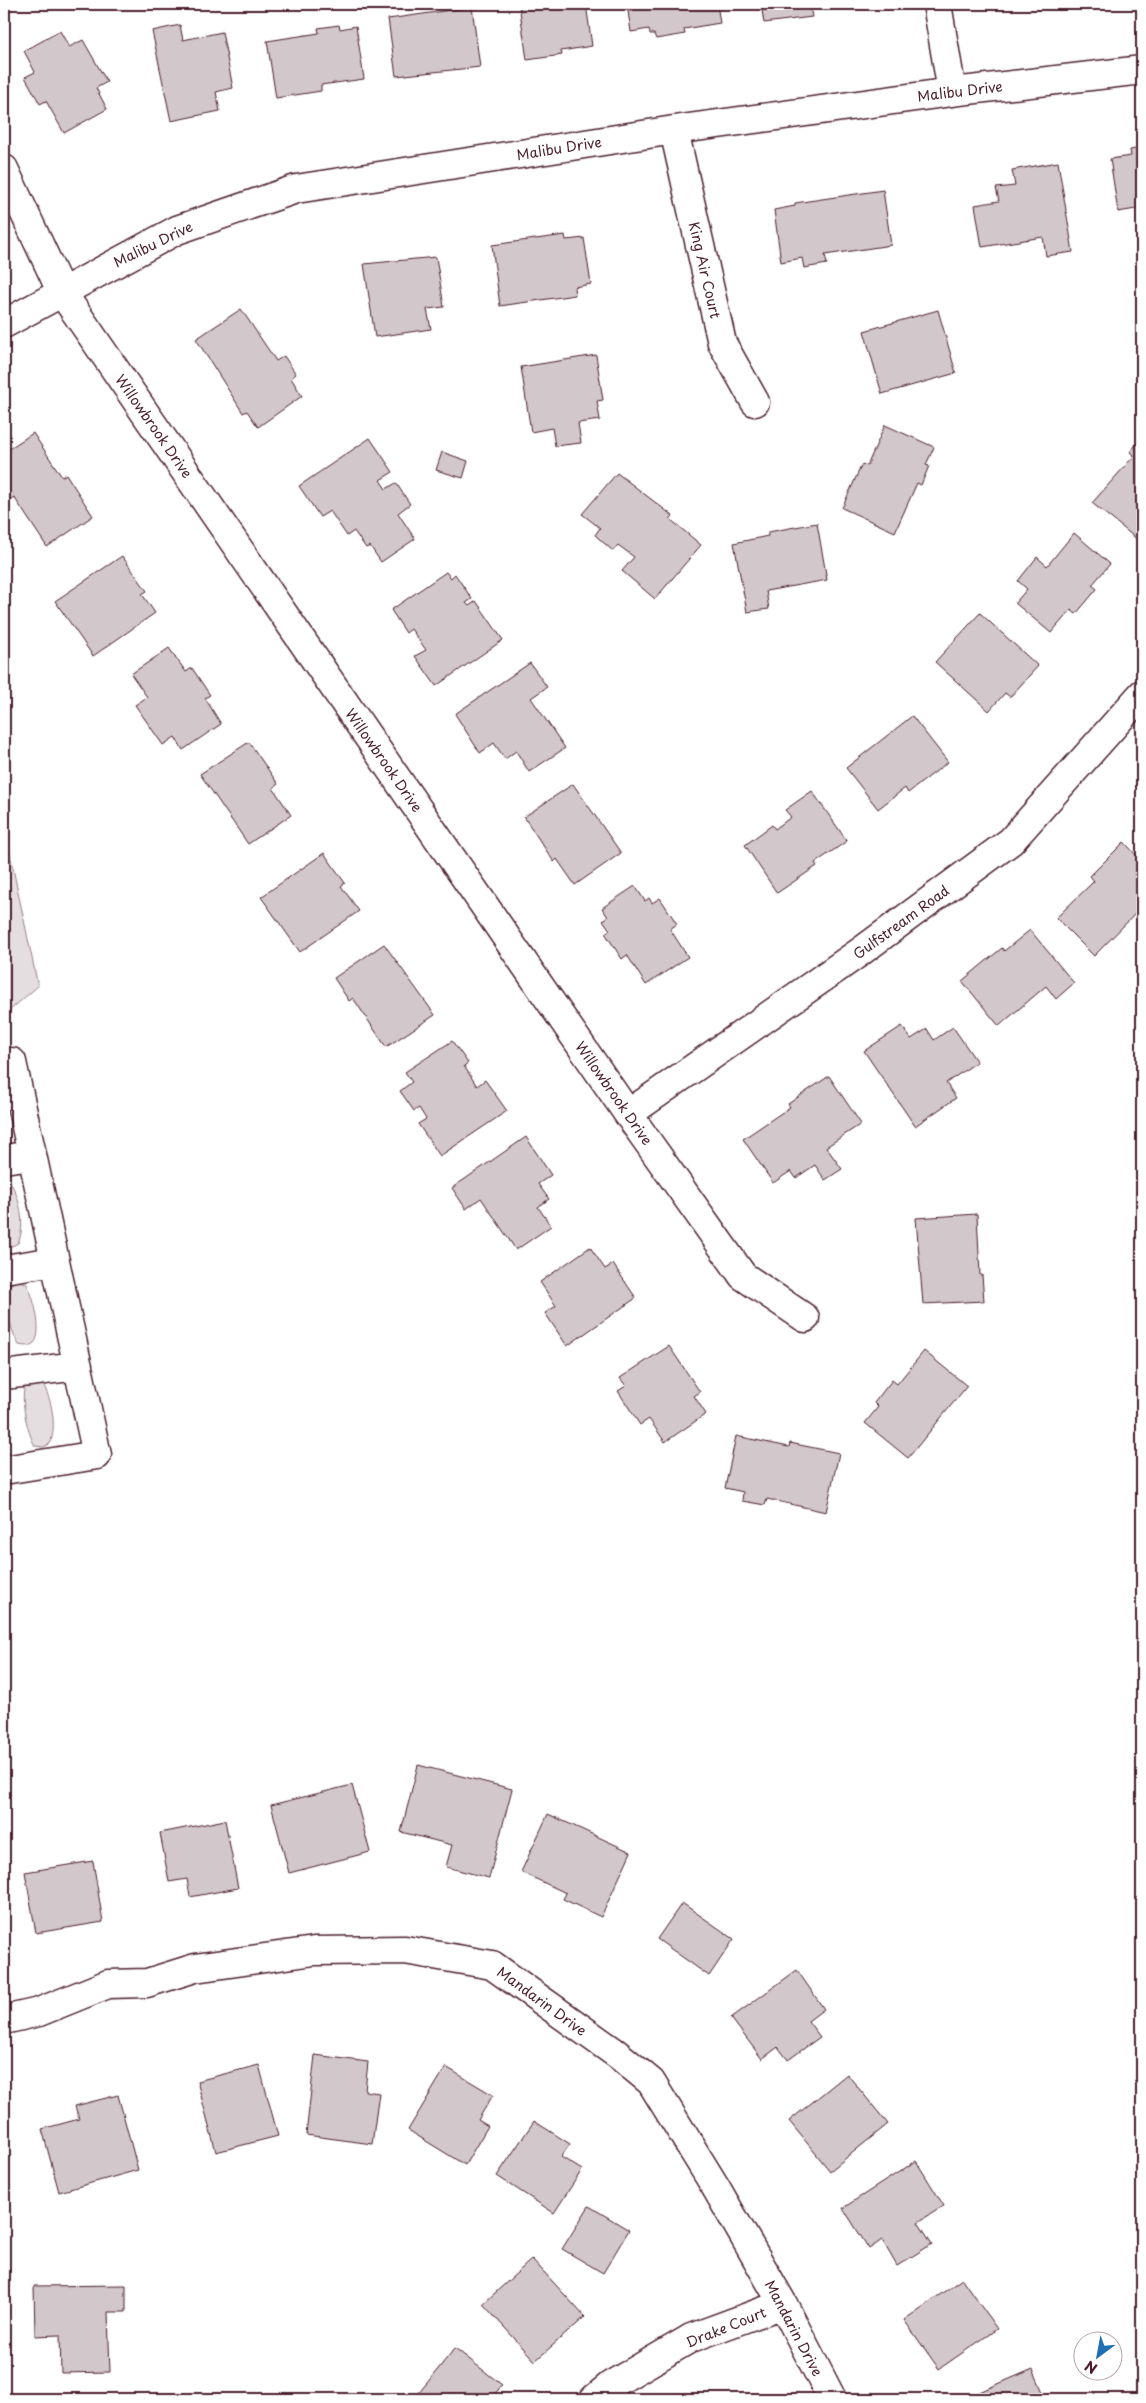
<svg xmlns="http://www.w3.org/2000/svg" width="1146" height="2403" font-family="'Playpen Sans',sans-serif">
<rect width="100%" height="100%" fill="#fff"/>
<filter id="ink" filterUnits="userSpaceOnUse"><feTurbulence type="fractalNoise" baseFrequency=".02" numOctaves="2"/><feDisplacementMap in="SourceGraphic" scale="10" xChannelSelector="R" yChannelSelector="G"/><feConvolveMatrix kernelMatrix="1 2 1 2 8 2 1 2 1" color-interpolation-filters="sRGB"/></filter>
<g filter="url(#ink)">
<path fill="#e5dee0" stroke="#987e86" d="M 4,826 L 38,986 L 10,1010 L 4,1011 Z
M 4,1181 L 10,1182 C 20,1197 26,1226 18,1243 L 12,1246 L 4,1245 Z
M 19,1281 L 26,1283 C 33,1293 44,1333 34,1343 C 30,1347 24,1346 19,1345 C 10,1331 4,1300 10,1284 Z
M 42,1383 C 52,1398 57,1427 50,1444 L 43,1447 L 35,1446 C 27,1431 20,1401 25,1385 Z"/>
<path fill="#d2c7cb" stroke="#4a1f2b" d="M 519,4 L 586,4 L 592,46 L 561,51 L 562,55 L 527,60 Z
M 627,4 L 717,4 L 720,23 L 684,29 L 685,34 L 656,39 L 654,34 L 650,34 L 649,29 L 631,32 Z
M 761,4 L 810,4 L 812,17 L 764,23 Z
M 472,7 L 480,67 L 396,76 L 388,19 Z
M 180,25 L 183,40 L 222,32 L 233,88 L 216,92 L 220,111 L 171,121 L 152,31 Z
M 339,25 L 340,29 L 356,26 L 364,79 L 321,85 L 321,91 L 276,98 L 267,41 L 319,33 L 318,28 Z
M 60,31 L 69,47 L 83,40 L 107,82 L 96,88 L 107,109 L 64,133 L 46,101 L 40,104 L 25,77 L 35,72 L 24,51 Z
M 1142,148 L 1142,208 L 1118,212 L 1110,159 L 1131,156 L 1130,150 Z
M 1058,162 L 1073,252 L 1046,256 L 1043,237 L 982,247 L 975,205 L 999,201 L 996,188 L 1015,186 L 1012,170 Z
M 883,190 L 891,245 L 825,255 L 827,264 L 804,268 L 802,258 L 781,262 L 774,210 L 795,206 L 795,203 Z
M 565,235 L 566,240 L 584,238 L 591,284 L 574,287 L 575,295 L 500,306 L 492,245 Z
M 436,257 L 444,307 L 427,309 L 431,329 L 375,337 L 364,264 Z
M 241,309 L 276,361 L 284,356 L 296,374 L 291,378 L 302,396 L 258,427 L 247,411 L 243,413 L 196,339 Z
M 938,310 L 956,373 L 882,394 L 864,331 Z
M 596,355 L 603,400 L 597,401 L 600,420 L 578,423 L 581,443 L 555,446 L 552,428 L 531,432 L 521,367 Z
M 885,425 L 934,447 L 926,465 L 929,466 L 921,485 L 917,483 L 895,532 L 842,508 L 862,464 L 867,466 Z
M 33,433 L 62,477 L 66,474 L 93,516 L 47,547 L 14,497 L 7,502 L 4,497 L 4,452 Z
M 1142,437 L 1142,535 L 1138,540 L 1092,503 L 1134,456 L 1130,452 Z
M 370,438 L 393,472 L 380,480 L 386,489 L 396,483 L 410,504 L 398,513 L 415,539 L 381,562 L 370,546 L 366,548 L 354,531 L 347,536 L 330,511 L 320,517 L 299,486 Z
M 442,452 L 468,461 L 463,478 L 436,470 Z
M 617,473 L 673,516 L 670,519 L 701,545 L 655,599 L 622,571 L 634,557 L 618,545 L 613,551 L 595,535 L 600,528 L 582,514 Z
M 817,523 L 827,580 L 766,591 L 769,609 L 747,612 L 734,543 L 768,536 L 768,532 Z
M 1074,533 L 1110,564 L 1092,585 L 1097,589 L 1076,614 L 1071,610 L 1051,633 L 1015,603 L 1027,589 L 1018,581 L 1037,557 L 1047,566 Z
M 122,556 L 147,591 L 142,594 L 155,613 L 93,656 L 55,601 Z
M 446,572 L 451,578 L 455,574 L 472,599 L 466,603 L 469,606 L 476,601 L 503,640 L 436,686 L 415,656 L 426,650 L 411,629 L 406,633 L 391,610 Z
M 980,613 L 1038,666 L 1010,697 L 1005,693 L 989,711 L 935,662 Z
M 169,648 L 186,672 L 192,668 L 210,695 L 205,698 L 221,724 L 183,750 L 175,737 L 163,745 L 135,705 L 147,697 L 131,674 Z
M 530,663 L 547,687 L 531,698 L 565,748 L 529,772 L 516,751 L 505,759 L 494,743 L 480,753 L 455,714 Z
M 912,716 L 948,762 L 908,793 L 905,788 L 878,809 L 846,768 Z
M 249,742 L 278,784 L 273,788 L 291,815 L 248,844 L 200,774 Z
M 573,784 L 621,853 L 575,885 L 557,859 L 554,862 L 524,817 Z
M 812,791 L 847,841 L 815,863 L 817,866 L 777,893 L 745,845 L 772,825 L 775,829 L 791,817 L 785,810 Z
M 1124,842 L 1142,861 L 1142,907 L 1094,956 L 1056,918 L 1094,881 L 1090,876 Z
M 324,853 L 345,883 L 341,886 L 359,911 L 300,952 L 261,897 Z
M 635,886 L 645,901 L 649,898 L 652,903 L 660,898 L 677,924 L 670,929 L 688,957 L 646,985 L 627,955 L 622,959 L 605,933 L 610,930 L 603,920 L 608,917 L 602,908 Z
M 1030,930 L 1074,983 L 1056,999 L 1046,986 L 999,1026 L 962,981 L 1002,948 L 1004,951 Z
M 384,944 L 435,1015 L 386,1047 L 353,998 L 349,1001 L 334,978 Z
M 902,1026 L 911,1039 L 927,1029 L 934,1040 L 953,1027 L 977,1062 L 946,1083 L 956,1098 L 915,1126 L 864,1051 Z
M 452,1041 L 468,1063 L 464,1066 L 477,1086 L 485,1080 L 507,1111 L 440,1156 L 418,1124 L 426,1119 L 419,1108 L 414,1111 L 400,1091 L 412,1082 L 405,1072 Z
M 829,1076 L 861,1124 L 826,1147 L 842,1169 L 825,1180 L 815,1165 L 796,1178 L 791,1171 L 773,1183 L 743,1139 L 790,1107 L 788,1104 Z
M 526,1137 L 551,1175 L 538,1184 L 549,1199 L 538,1207 L 551,1226 L 516,1250 L 481,1198 L 466,1209 L 452,1188 Z
M 977,1214 L 980,1275 L 982,1275 L 984,1301 L 923,1304 L 916,1218 Z
M 590,1247 L 605,1269 L 613,1264 L 636,1298 L 567,1346 L 545,1313 L 556,1306 L 540,1282 Z
M 669,1346 L 700,1392 L 694,1396 L 706,1414 L 665,1442 L 649,1419 L 640,1425 L 618,1391 L 626,1386 L 620,1378 Z
M 924,1351 L 967,1386 L 908,1458 L 865,1423 L 878,1407 L 874,1403 L 892,1380 L 897,1384 Z
M 736,1436 L 789,1447 L 790,1443 L 839,1453 L 826,1512 L 767,1499 L 765,1505 L 742,1501 L 743,1492 L 725,1488 Z
M 418,1765 L 512,1789 L 489,1878 L 446,1867 L 452,1845 L 401,1832 Z
M 352,1785 L 370,1852 L 289,1873 L 271,1805 Z
M 548,1814 L 631,1852 L 601,1917 L 563,1899 L 566,1893 L 521,1872 Z
M 225,1820 L 238,1888 L 190,1897 L 187,1879 L 169,1882 L 160,1833 Z
M 93,1861 L 103,1922 L 36,1933 L 25,1872 Z
M 682,1903 L 734,1939 L 709,1976 L 657,1939 Z
M 797,1970 L 824,2009 L 808,2021 L 820,2037 L 788,2060 L 778,2047 L 762,2059 L 731,2018 Z
M 315,2055 L 368,2062 L 365,2091 L 379,2093 L 372,2144 L 306,2135 Z
M 259,2065 L 278,2136 L 216,2152 L 197,2081 Z
M 446,2067 L 493,2095 L 478,2120 L 488,2126 L 465,2165 L 408,2130 Z
M 847,2074 L 888,2124 L 830,2171 L 789,2121 Z
M 118,2095 L 138,2170 L 59,2192 L 42,2129 L 79,2119 L 75,2106 Z
M 534,2121 L 570,2144 L 561,2157 L 582,2170 L 554,2213 L 497,2176 Z
M 916,2161 L 944,2206 L 918,2222 L 932,2244 L 897,2266 L 882,2240 L 869,2249 L 843,2208 Z
M 589,2206 L 629,2230 L 603,2273 L 562,2249 Z
M 532,2259 L 585,2317 L 535,2361 L 483,2304 Z
M 962,2279 L 997,2329 L 939,2369 L 904,2320 Z
M 126,2285 L 126,2312 L 108,2312 L 110,2372 L 61,2373 L 60,2335 L 35,2336 L 34,2286 Z
M 455,2348 L 502,2385 L 491,2399 L 414,2399 Z
M 1033,2369 L 1046,2399 L 972,2399 L 970,2396 Z"/>
<g fill="none" stroke-linecap="round" stroke-linejoin="round">
<g stroke="#4a1f2b" stroke-width="31">
<path id="minor" d="M 937,4 L 952,92
M 674,130 L 722,343 L 755,402
M 4,169 L 61,291 L 628,1114 L 743,1276 L 805,1318
M 4,324 L 177,230 L 296,189 L 674,130 L 952,92 L 1142,70
M 4,1063 L 12,1062 L 97,1455 L 4,1470
M 628,1114 L 860,952 L 1011,841 L 1142,694
M 4,1159 L 32,1155
M 4,1269 L 55,1261
M 4,1375 L 78,1366
M 4,2020 L 39,2012 L 108,1984 L 147,1983 L 195,1968 L 314,1951 L 405,1950 L 492,1965 L 617,2054 L 651,2082 L 715,2186 L 783,2304 L 832,2399
M 594,2399 L 611,2385 L 691,2338 L 783,2304"/>
</g>
<use href="#minor" stroke="#fff" stroke-width="28"/>
</g>
</g>
<g text-anchor="middle" dominant-baseline="central" stroke-width="4" stroke-linejoin="round" paint-order="stroke">
<g font-size="14" fill="#4a1f2b" stroke="#fff">
<text transform="translate(960 91) rotate(-7)">Malibu Drive</text>
<text transform="translate(559 148) rotate(-9)">Malibu Drive</text>
<text transform="translate(153 244) rotate(-26)">Malibu Drive</text>
<text transform="translate(705 270) rotate(77)">King Air Court</text>
<text transform="translate(154 426) rotate(55)">Willowbrook Drive</text>
<text transform="translate(384 760) rotate(55)">Willowbrook Drive</text>
<text transform="translate(901 922) rotate(-36)">Gulfstream Road</text>
<text transform="translate(614 1093) rotate(55)">Willowbrook Drive</text>
<text transform="translate(542 2001) rotate(36)">Mandarin Drive</text>
<text transform="translate(726 2327) rotate(-22)">Drake Court</text>
<text transform="translate(794 2328) rotate(62)">Mandarin Drive</text>
</g>
</g>
<rect width="1146" height="2403" fill="none" stroke="#fff" stroke-width="20"/>
<rect x="10" y="10" width="1126" height="2383" fill="none" stroke="#4a1f2b" stroke-width="2" filter="url(#ink)"/>
<g transform="translate(1098 2356) rotate(212)"><circle r="24" fill="#ffffff" stroke="#b7a5aa"/>
<path d="M0-4L9 19L0 12L-9 19Z" fill="#1f6fb2"/>
<text y="-8" font-size="14" font-weight="bold" text-anchor="middle" fill="#4a1f2b">N</text>
</g>
</svg>
